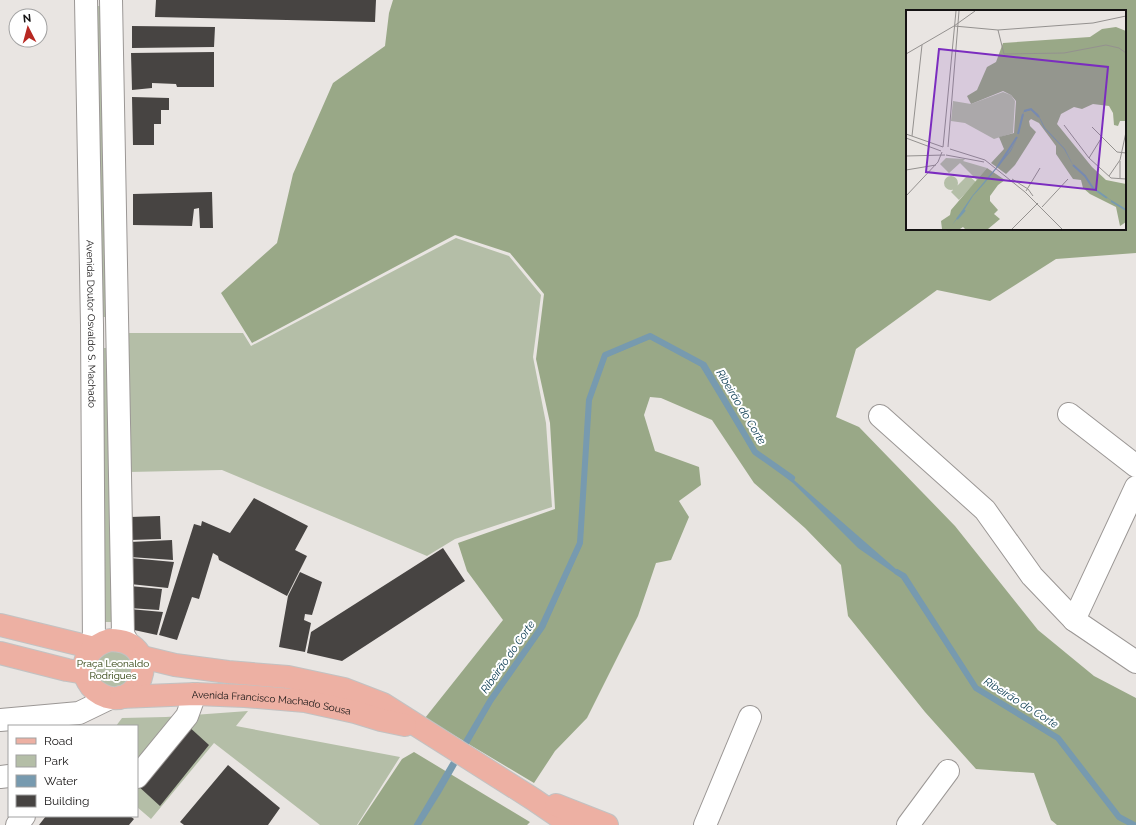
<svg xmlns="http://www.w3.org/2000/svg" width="1136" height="825" font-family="Raleway,sans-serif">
<rect width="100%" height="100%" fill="#e9e5e2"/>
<path fill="#b4bea7" d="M 94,6 L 101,6 L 107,317 L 100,317 Z
M 456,238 L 509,256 L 541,295 L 533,357 L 546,423 L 552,507 L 455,539 L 427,556 L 222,470 L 129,472 L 127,333 L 243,333 L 251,346 Z
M 100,348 L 108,348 L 112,622 L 104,622 Z
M 115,648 L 132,659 L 132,679 L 115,690 L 97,683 C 92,656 90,659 115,648 Z
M 248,711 L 236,726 L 400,757 L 357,825 L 320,825 L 214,743 L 151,819 L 137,807 L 137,726 L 116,726 L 122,718 L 166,717 Z"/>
<path fill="#99a887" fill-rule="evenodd" d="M 393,0 L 1136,0 L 1136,253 L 1056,259 L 990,301 L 937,290 L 856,349 L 836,417 L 859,427 L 955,526 L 1038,630 L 1094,676 L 1136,698 L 1136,825 L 1057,825 L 1051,820 L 1034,773 L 976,769 L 925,712 L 848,616 L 841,565 L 805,528 L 754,483 L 712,420 L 661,398 L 650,397 L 644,415 L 655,451 L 699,467 L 701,485 L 679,501 L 689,517 L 671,560 L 656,563 L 638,616 L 587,718 L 555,751 L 534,783 L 425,718 L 503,620 L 467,571 L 458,543 L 555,509 L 550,423 L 536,359 L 544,294 L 510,253 L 455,235 L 252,343 L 221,293 L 277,243 L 293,174 L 333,83 L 385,46 L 389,13 ZM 907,11 L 1125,11 L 1125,229 L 907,229 Z
M 414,752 L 530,822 L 527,825 L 358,825 L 402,759 Z"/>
<path fill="#779aaf" d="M 650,336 L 704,365 L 755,452 L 794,480 L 904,576 L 976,688 L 1058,738 L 1119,817 L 1134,825 L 1128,825 L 1117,819 L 1056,740 L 974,690 L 901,578 L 858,548 L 793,483 L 752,452 L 700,366 L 650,339 L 607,357 L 591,401 L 582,545 L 545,628 L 493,702 L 441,793 L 421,825 L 417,825 L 490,701 L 541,628 L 580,543 L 589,400 L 605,355 Z"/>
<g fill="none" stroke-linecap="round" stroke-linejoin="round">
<path stroke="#779aaf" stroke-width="6" d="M 897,572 L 904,576 L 976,688 L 1058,738 L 1119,817 L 1134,825
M 417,825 L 490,701 L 541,628 L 580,543 L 589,400 L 605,355 L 650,336 L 704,365 L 755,452 L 792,478"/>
</g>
<path fill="#474442" d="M 156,0 L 376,0 L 375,22 L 155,17 Z
M 132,26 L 215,27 L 214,47 L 132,48 Z
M 214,52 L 214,87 L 177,87 L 176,84 L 152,83 L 152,88 L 132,90 L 131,53 Z
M 132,97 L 169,98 L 169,110 L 161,110 L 161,124 L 154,124 L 154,145 L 133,145 Z
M 212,192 L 213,228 L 200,228 L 199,208 L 194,209 L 192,226 L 133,225 L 133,194 Z
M 254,498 L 308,526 L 295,550 L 307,556 L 287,596 L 219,560 L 218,556 L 213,553 L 199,599 L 192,597 L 177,640 L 159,635 L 194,524 L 201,526 L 202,521 L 230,533 Z
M 160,516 L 161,539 L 131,540 L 130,517 Z
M 172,540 L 173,560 L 130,557 L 130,542 Z
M 443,548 L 465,581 L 342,661 L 307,653 L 311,632 Z
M 130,558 L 174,562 L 168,588 L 130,584 Z
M 300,572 L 322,582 L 312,615 L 305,614 L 304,620 L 311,623 L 305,652 L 279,647 L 288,596 Z
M 130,586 L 162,589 L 159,610 L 129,608 Z
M 129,609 L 163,612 L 157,635 L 134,630 L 132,626 Z
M 187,725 L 209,745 L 160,806 L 137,785 Z
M 228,765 L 280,808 L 268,825 L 184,825 L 180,822 Z
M 46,816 L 130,816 L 134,819 L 129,825 L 39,825 Z"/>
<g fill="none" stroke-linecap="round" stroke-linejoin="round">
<g stroke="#9b9795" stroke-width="24">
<g id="minor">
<path id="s1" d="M 86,0 L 92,325 L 94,648"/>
<path d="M 111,0 L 123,634 L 128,643"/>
<path d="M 1069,414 L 1136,466"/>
<path d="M 880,416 L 985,510 L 1032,576 L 1074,620 L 1136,662"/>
<path d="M 1074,620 L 1136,487"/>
<path d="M 0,720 L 79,713 L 110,698"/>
<path d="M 0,777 L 9,776"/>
<path d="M 137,777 L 187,716 L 195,694"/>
<path d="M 17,825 L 24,816"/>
<path d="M 705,825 L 750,717"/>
<path d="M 908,825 L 948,771"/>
</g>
</g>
<g stroke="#c2c2c2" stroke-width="24">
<g id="major">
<path d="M 0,625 L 94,648"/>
<path d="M 110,640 C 163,640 144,708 107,697 C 99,694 92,690 88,682 C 77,663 91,645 110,640 Z"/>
<path d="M 0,653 L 67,670 L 85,673"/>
<path d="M 142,657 L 175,665 L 228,672 L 288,677 L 344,689 L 383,704 L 533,799 L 571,825"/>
<path id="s2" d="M 121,697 L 195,694 L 245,696 L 305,701 L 355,712 L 381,720 L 405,725"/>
<path d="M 556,805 L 607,825"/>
</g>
</g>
<use href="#minor" stroke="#fff" stroke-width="22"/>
<use href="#major" stroke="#edb0a3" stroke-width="22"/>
</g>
<g text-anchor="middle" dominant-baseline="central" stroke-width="4" stroke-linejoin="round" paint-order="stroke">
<g font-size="10" fill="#151313" stroke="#fff">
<text stroke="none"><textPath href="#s1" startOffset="324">Avenida Doutor Osvaldo S. Machado</textPath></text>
<text stroke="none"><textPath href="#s2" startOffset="151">Avenida Francisco Machado Sousa</textPath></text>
</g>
<g font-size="10" fill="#273902" stroke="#fff">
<text x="113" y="663">Praça Leonaldo<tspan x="113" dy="12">Rodrigues</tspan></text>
</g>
<g font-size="11" font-style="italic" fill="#04364d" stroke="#fff">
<text transform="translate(741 407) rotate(59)">Ribeirão do Corte</text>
<text transform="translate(508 657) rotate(-55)">Ribeirão do Corte</text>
<text transform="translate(1021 703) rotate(32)">Ribeirão do Corte</text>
</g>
</g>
<g transform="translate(906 10)">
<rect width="220" height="220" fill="#e9e5e2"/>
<path d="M 97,82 L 105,85 L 109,91 L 107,123 L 88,129 L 59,113 L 45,111 L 47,91 L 65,94 ZM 40,148 L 59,149 L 57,151 L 81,158 L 71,170 L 54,153 L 43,163 L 34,154 ZM 62,165 L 70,172 L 53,190 L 45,182 ZM38 173a7 7 0 1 1 14 0a7 7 0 1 1-14 0Z" fill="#b4bea7"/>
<path d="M 210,17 L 220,21 L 220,111 L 214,111 L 212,116 L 208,115 L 207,103 L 203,96 L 187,94 L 176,99 L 168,97 L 155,104 L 151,114 L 186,157 L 200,170 L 220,174 L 220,212 L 214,216 L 210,197 L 184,184 L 177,178 L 175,170 L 167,169 L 150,144 L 150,136 L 133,113 L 125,109 L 123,111 L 124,116 L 130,122 L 109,155 L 100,164 L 85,153 L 98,139 L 93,127 L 108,123 L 110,91 L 105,85 L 97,81 L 65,94 L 61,86 L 71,80 L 81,57 L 90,52 L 97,33 L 184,27 L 196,19 ZM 81,158 L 99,170 L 92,175 L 84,186 L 84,191 L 92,200 L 88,204 L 94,209 L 82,219 L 59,219 L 57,217 L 54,219 L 36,219 L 35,211 L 44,205 L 45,200 Z" fill="#99a887"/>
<path d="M 125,99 L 132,104 L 139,118 L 144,123 L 159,139 L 168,157 L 179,166 L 187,178 L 220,200 L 187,179 L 179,166 L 168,157 L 158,139 L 138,118 L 132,105 L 125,100 L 118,102 L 115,108 L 111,129 L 105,141 L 78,174 L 67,186 L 59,199 L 46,215 L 45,219 L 46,215 L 66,186 L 104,141 L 111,129 L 115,108 L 118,101 Z" fill="#779aaf"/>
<path fill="none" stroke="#779aaf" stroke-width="2" d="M 118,101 L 125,99 L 133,107M 112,124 L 117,104M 167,155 L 179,166 L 187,178 L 201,188M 92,156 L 111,127M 205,191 L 220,200M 51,209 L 59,200"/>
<path fill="none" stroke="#94918f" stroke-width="1" d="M 48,16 L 92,20 L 187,13 L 220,6M 92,20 L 98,44 L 158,43 L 200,35 L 213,38 L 220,43M 0,44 L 48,16 L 69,1M 158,115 L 183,148 L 205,168 L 220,169M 186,117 L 211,142 L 220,143M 0,124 L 37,137M 6,126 L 16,35M 0,128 L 35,141M 37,137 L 50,1M 42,137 L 53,1M 44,139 L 79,150 L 119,182 L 156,219M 40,145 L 78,152M 0,146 L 39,145M 183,148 L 196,127M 0,160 L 30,155M 203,166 L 214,150 L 220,122M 214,168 L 214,151M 106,169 L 122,179 L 127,186M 120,181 L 134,158M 0,186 L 32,152 L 36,142M 136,197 L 162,169M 106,219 L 132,193"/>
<path fill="#7b2cbf" fill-opacity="0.15" stroke="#7b2cbf" stroke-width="2" d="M 33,39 L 202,57 L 190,180 L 20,162 Z"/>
<rect width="220" height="220" fill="none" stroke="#151313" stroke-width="2"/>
</g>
<rect x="8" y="725" width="130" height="92" fill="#ffffff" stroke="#a1a1a1"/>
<rect x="16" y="738" width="20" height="6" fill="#edb0a3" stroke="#a1a1a1"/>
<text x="44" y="745" font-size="12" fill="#151313">Road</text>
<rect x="16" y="755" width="20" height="12" fill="#b4bea7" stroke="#a1a1a1"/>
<text x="44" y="765" font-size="12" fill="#151313">Park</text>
<rect x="16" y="775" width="20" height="12" fill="#779aaf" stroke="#a1a1a1"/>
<text x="44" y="785" font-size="12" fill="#151313">Water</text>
<rect x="16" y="795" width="20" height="12" fill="#474442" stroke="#a1a1a1"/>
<text x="44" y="805" font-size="12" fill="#151313">Building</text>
<g transform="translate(28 28) rotate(354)"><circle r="19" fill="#ffffff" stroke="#a1a1a1"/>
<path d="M0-3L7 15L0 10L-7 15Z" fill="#b72822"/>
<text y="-6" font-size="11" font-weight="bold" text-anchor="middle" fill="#151313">N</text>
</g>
</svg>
